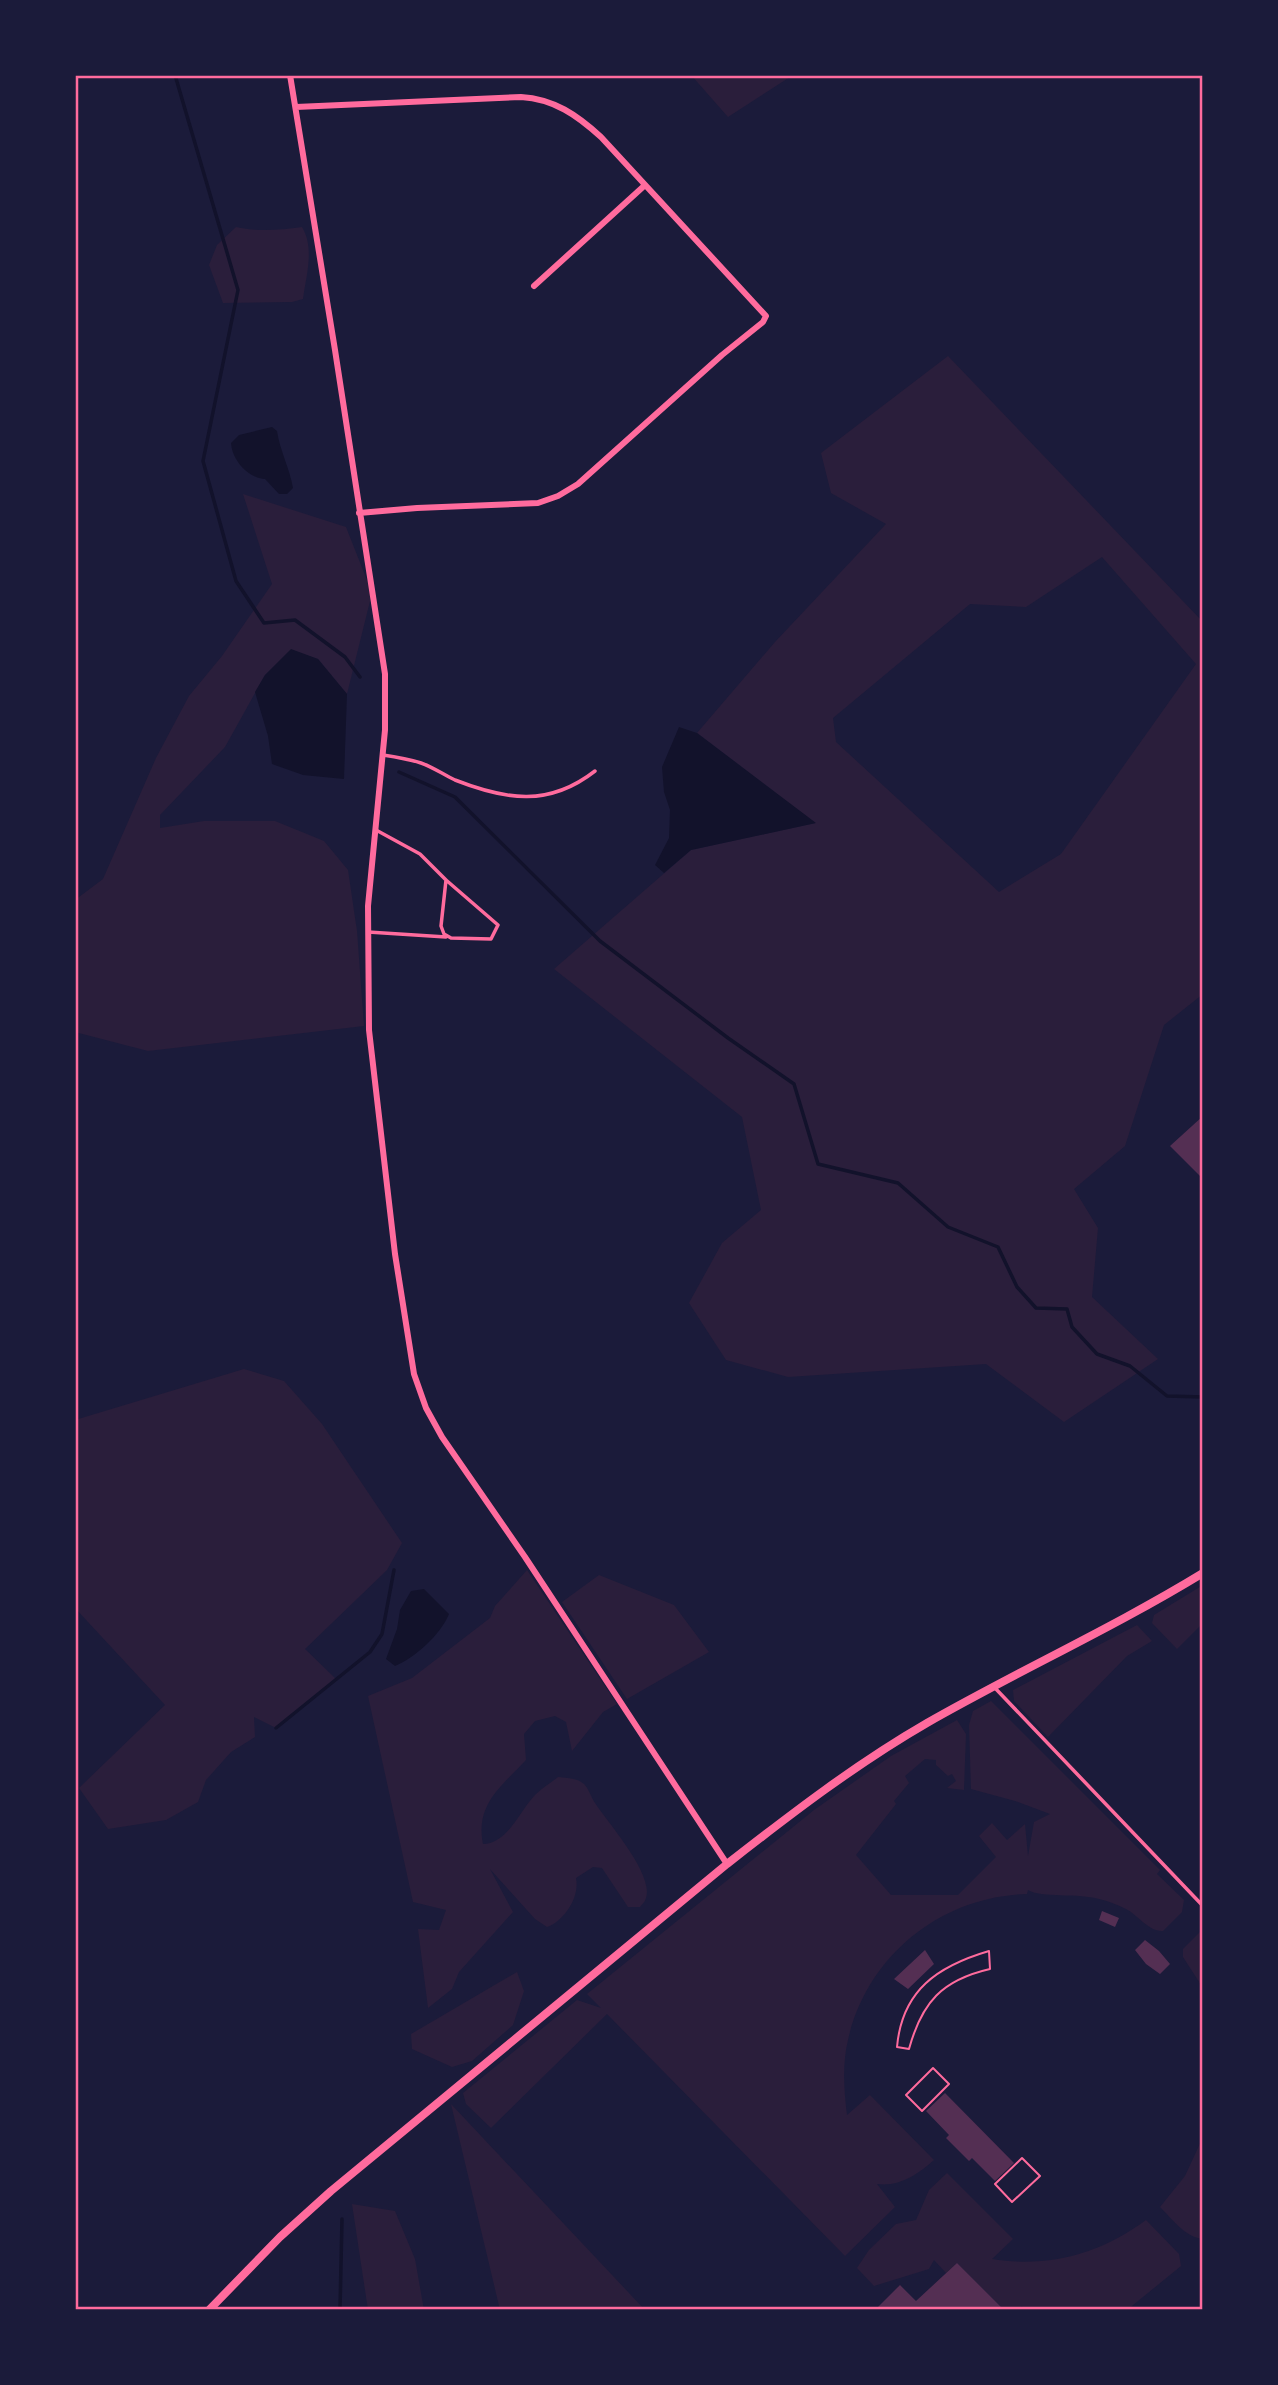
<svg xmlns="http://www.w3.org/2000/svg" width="1278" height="2385" font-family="'PT Serif',serif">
<rect width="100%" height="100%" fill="#1b1b3a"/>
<path fill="#2a1e3b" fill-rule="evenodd" d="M 691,75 L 793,75 L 728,117 Z
M 236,227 C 258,232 280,230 302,227 C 315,248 306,276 303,299 L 292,302 L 223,303 L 209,265 L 217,245 Z
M 948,356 L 1203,622 L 1203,994 L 1164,1025 L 1125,1146 L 1074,1189 L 1098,1228 L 1092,1297 L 1158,1359 L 1064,1422 L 986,1364 L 788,1377 L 726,1360 L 689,1303 L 722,1243 L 761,1210 L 742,1117 L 554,969 L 691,850 L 815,823 L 697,733 L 775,642 L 886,524 L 831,493 L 821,453 ZM 1102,557 L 1196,664 L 1061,854 L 999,892 L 836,742 L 833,718 L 970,604 L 1026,607 Z
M 243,494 L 346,527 L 372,593 L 347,694 L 318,659 L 291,650 L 265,675 L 225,747 L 160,815 L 160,828 L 204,821 L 275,821 L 324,841 L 348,870 L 357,931 L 364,1026 L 148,1051 L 75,1032 L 75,900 L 103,879 L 156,758 L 189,696 L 222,656 L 272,584 Z
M 244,1369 L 284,1381 L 322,1424 L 402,1543 L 387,1570 L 305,1649 L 336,1679 L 276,1728 L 254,1717 L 255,1737 L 231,1752 L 206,1780 L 198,1802 L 166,1820 L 108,1829 L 79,1788 L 165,1705 L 75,1608 L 75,1420 Z
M 527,1570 L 617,1704 L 603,1712 L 572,1751 L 566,1722 L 555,1716 L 535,1721 L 524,1734 L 526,1760 C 502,1786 475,1804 483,1844 C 508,1843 519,1812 535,1795 C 542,1788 551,1783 558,1777 C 567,1778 577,1778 584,1784 C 589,1789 591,1797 595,1803 C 608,1823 654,1874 646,1898 C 645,1902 642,1904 640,1907 L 628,1907 L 602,1868 L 593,1867 L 576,1878 C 580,1897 564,1921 547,1927 L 535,1919 L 490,1869 L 513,1912 L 459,1972 L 452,1989 L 428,2008 L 418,1929 L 439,1930 L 446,1910 L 413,1902 L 368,1696 L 412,1678 L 490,1618 L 495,1606 Z
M 599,1575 L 674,1605 L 709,1652 L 627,1699 L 562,1602 Z
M 1203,1585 L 1203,1623 L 1177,1649 L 1152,1623 L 1154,1615 Z
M 1137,1625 L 1152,1641 L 1127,1656 L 1048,1737 L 1014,1701 L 1013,1690 Z
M 991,1701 L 1160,1870 L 1157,1874 L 1184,1900 L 1182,1912 L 1163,1931 C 1149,1932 1138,1915 1126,1909 C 1118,1905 1108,1901 1099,1899 C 1080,1893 1040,1898 1028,1890 L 1027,1894 C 942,1896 867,1955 848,2040 C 842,2065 844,2090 847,2115 L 870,2095 L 934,2160 C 918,2174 900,2187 877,2184 L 895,2207 L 845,2256 L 607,2014 L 491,2128 L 466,2104 L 463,2093 L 577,2000 L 601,2008 L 587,1994 L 814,1810 L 891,1756 L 957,1720 L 966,1734 L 964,1790 L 947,1788 L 956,1781 L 952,1774 L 948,1776 L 936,1765 L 936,1760 L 925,1759 L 905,1776 L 909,1783 L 894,1801 L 896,1804 L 856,1855 L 891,1895 L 958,1895 L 996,1857 L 979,1836 L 992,1823 L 1007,1840 L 1025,1824 L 1028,1856 L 1034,1822 L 1050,1814 L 1015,1801 L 971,1789 L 969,1725 L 973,1711 Z
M 1203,1929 L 1203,1988 L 1183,1957 L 1183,1949 Z
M 517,1972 L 524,1991 L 513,2025 L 472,2061 L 452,2067 L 412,2049 L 411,2034 Z
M 451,2104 L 645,2310 L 500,2310 Z
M 1203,2137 L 1203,2239 C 1185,2237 1173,2220 1160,2207 L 1185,2176 Z
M 947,2173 L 1013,2239 L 992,2259 C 1049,2268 1100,2254 1146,2220 L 1179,2254 L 1181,2266 L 1127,2310 L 1023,2310 L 1022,2306 L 1018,2310 L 1004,2310 L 957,2263 L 946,2273 L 934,2260 L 929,2269 L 874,2286 L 857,2268 L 869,2250 L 896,2224 L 916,2220 L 929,2190 Z
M 352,2204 L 395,2211 L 415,2259 L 424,2310 L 368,2310 Z"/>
<path fill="#12122b" d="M 272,427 L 277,431 C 280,451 290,469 293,488 L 287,494 L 279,494 L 265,479 C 248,478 232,460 231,443 L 239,435 Z
M 291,649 L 318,659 L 347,694 L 344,779 L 303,775 L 272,764 L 268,736 L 255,692 L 265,675 Z
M 679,727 L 697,733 L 816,823 L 691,850 L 664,873 L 655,865 L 669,838 L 670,810 L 664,792 L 662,767 Z
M 424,1589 L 449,1614 C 441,1634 415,1658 395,1666 L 386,1659 L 397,1629 L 400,1610 L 411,1591 Z"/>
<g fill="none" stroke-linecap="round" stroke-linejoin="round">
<path stroke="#12122b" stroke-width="3.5" d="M 175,75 L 238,290 L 203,461 L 236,581 L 264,623 L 295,620 L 345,657 L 360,677
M 399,772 L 455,797 L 600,941 L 728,1038 L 794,1084 L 818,1164 L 898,1183 L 948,1227 L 998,1247 L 1017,1287 L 1036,1308 L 1067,1309 L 1072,1327 L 1097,1354 L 1130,1366 L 1167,1396 L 1203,1397
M 276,1728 L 370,1652 L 382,1634 L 394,1570
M 340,2310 L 342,2219"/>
</g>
<path fill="#542f53" d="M 1203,1116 L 1203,1179 L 1170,1146 Z
M 1102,1911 L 1119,1918 L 1115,1927 L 1099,1920 Z
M 1145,1940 L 1159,1951 L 1170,1964 L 1160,1974 L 1146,1964 L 1135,1950 Z
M 925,1950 L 934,1964 L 908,1989 L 894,1979 Z
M 945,2093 L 1014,2163 L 995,2181 L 972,2158 L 969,2161 L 946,2138 L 949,2135 L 926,2111 Z
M 957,2263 L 1004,2310 L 875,2310 L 900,2285 L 916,2301 Z"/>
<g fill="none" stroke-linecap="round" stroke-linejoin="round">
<path stroke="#ff6b9d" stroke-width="2" d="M 989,1951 L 990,1969 C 942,1980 922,2002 909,2049 L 897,2047 C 902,1990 938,1966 989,1951 Z
M 933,2068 L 949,2084 L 922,2111 L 906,2095 Z
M 1022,2158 L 1040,2176 L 1012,2202 L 995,2184 Z"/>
<path stroke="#ff6b9d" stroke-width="3.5" d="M 383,755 C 396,757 409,759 421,763 C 433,767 444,775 455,780 C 506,800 549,807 595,771
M 376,830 L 420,854 L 446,880
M 446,880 L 498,925 L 491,939 L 451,938 L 444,934 L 441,926 Z
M 368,932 L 446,937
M 995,1688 L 1203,1906"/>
<path stroke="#ff6b9d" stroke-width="6" d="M 290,75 L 335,350 L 385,674 L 385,730 L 368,906 L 369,1030 L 395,1254 L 414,1374 L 426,1408 L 442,1437 L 525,1557 L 727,1864
M 296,107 L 521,97 C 554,99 577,115 601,137 L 766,316 L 763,322 L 722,355 L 578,484 L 558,496 L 538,503 L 417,508 L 359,513
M 534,286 L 644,186"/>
<path stroke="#ff6b9d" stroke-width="8" d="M 209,2310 L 280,2237 L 331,2191 L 727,1864 C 791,1814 856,1764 927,1723 C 1018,1671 1113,1628 1203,1573"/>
</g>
<rect width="1278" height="2385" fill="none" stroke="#1b1b3a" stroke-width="154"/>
<rect x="77" y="77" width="1124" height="2231" fill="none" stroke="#ff6b9d" stroke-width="2.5"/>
</svg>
